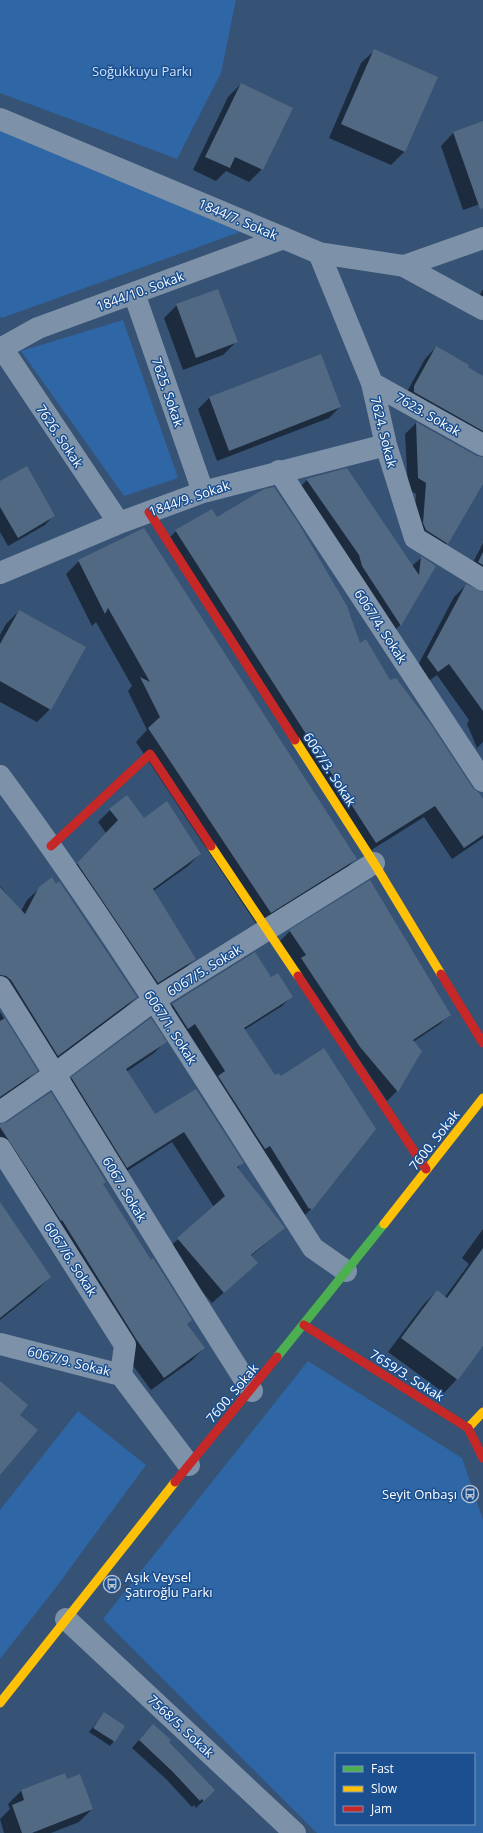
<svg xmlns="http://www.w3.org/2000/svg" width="483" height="1833" font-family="'Open Sans',sans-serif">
<rect width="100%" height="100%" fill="#365274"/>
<path fill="#2f66a5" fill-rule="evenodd" d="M 0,0 L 236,0 L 221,73 L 177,159 L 0,93 Z
M 0,129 L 240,232 L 2,318 L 0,316 Z
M 123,320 L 178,478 L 124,496 L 21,351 Z
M 308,1361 L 462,1458 L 483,1520 L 483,1833 L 317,1833 L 103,1619 ZM 336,1754 L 474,1754 L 474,1824 L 336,1824 Z
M 78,1411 L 146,1465 L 54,1590 L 0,1659 L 0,1510 Z"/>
<path fill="#0007" d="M 375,50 L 436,77 L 404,152 L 391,165 L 329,138 L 361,63 Z
M 241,84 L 262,169 L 249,182 L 226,171 L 216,181 L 193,170 L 228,97 Z
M 483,122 L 483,203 L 463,210 L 441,146 L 454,132 Z
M 483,289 L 483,311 L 475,305 Z
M 177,305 L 236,342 L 223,355 L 183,370 L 164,318 Z
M 436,347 L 483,378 L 483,447 L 403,399 L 425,359 Z
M 209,398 L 340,407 L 329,418 L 217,461 L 198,409 Z
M 416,423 L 477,457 L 483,458 L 483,482 L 447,543 L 437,554 L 413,534 L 416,494 L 408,489 L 405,434 Z
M 307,480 L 412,566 L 421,558 L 434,566 L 400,625 L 387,638 L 294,493 Z
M 0,483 L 54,515 L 45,525 L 8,546 L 0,532 Z
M 216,518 L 390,681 L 472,789 L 483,801 L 483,838 L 452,859 L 424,817 L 365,854 L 165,542 L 176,531 Z
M 483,543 L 483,588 L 467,574 Z
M 79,561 L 355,859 L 343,872 L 257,925 L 136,742 L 147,730 L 128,691 L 132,686 L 96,622 L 92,626 L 66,574 Z
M 466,585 L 483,593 L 483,742 L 477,748 L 467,724 L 469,720 L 437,675 L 426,683 L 416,669 L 454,597 Z
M 19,611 L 50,709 L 37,722 L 0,702 L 0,635 L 6,624 Z
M 110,810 L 144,819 L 200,854 L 188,866 L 153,891 L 194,959 L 182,971 L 145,994 L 65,876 L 106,833 L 98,822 Z
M 0,886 L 21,911 L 27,900 L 40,888 L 136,997 L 124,1009 L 46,1067 L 0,995 Z
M 290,931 L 450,1014 L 440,1024 L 413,1042 L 421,1051 L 397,1091 L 387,1101 L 280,941 Z
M 255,953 L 271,978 L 291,997 L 282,1006 L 244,1030 L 274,1077 L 374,1129 L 311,1209 L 302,1218 L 163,1014 L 172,1005 Z
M 0,1012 L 36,1071 L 24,1083 L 0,1100 Z
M 165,1042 L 154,1053 L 126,1072 L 155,1116 L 242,1163 L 237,1169 L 284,1228 L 251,1256 L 257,1263 L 212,1303 L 166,1250 L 214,1207 L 172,1142 L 116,1178 L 61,1089 L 72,1078 Z
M 0,1125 L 102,1184 L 186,1324 L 204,1348 L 191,1361 L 151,1390 L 123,1352 L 0,1159 Z
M 0,1204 L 50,1277 L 35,1292 L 0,1320 Z
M 483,1229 L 483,1344 L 457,1379 L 444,1393 L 388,1352 L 424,1304 L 437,1291 L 445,1297 L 469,1264 L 462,1258 Z
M 104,1713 L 114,1741 L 110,1746 L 89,1732 Z
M 146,1732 L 167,1742 L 214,1790 L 196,1808 L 194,1805 L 192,1807 L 166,1779 L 132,1748 Z
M 65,1774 L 67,1780 L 92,1809 L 79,1822 L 51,1833 L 4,1833 L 0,1819 L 10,1809 L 8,1804 L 21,1791 Z"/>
<path fill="#526984" d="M 374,49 L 438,77 L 405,152 L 341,124 Z
M 241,83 L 293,108 L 263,170 L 235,157 L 230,168 L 205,157 Z
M 483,121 L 483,208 L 480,209 L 453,132 Z
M 218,289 L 238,342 L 196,358 L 176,304 Z
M 436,346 L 469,365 L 468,367 L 483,376 L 483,431 L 414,392 L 414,386 Z
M 321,354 L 341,407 L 229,451 L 209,397 Z
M 416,422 L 477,456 L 483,457 L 483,484 L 448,544 L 426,530 L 423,523 L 426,483 L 418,478 Z
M 27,466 L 55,516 L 18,538 L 0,507 L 0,481 Z
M 347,468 L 419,575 L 421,556 L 436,566 L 401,626 L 362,566 L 359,555 L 306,479 Z
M 274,487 L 299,524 L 347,606 L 360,643 L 366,639 L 390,680 L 396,678 L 432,726 L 473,788 L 479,793 L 483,799 L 483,835 L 464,848 L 435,806 L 376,843 L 175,530 L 212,509 L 217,517 L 264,489 Z
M 144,528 L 357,859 L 271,913 L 148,728 L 160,717 L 140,677 L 150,682 L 108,608 L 105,614 L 78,560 Z
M 483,552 L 483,565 L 478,562 Z
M 466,584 L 483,592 L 483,711 L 449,664 L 438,672 L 427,657 Z
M 19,610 L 86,647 L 51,710 L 0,681 L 0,644 Z
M 127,795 L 144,818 L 167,801 L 201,854 L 153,889 L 196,959 L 158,983 L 77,863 L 118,820 L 109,809 Z
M 52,877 L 56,884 L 59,881 L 137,997 L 58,1056 L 11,980 L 6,976 L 0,975 L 0,887 L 25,914 L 39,887 Z
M 370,880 L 451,1015 L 413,1040 L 422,1051 L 398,1092 L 360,1047 L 301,958 L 306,955 L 289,930 Z
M 255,952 L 271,977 L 278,973 L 293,997 L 244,1028 L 275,1075 L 278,1073 L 281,1076 L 324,1048 L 376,1129 L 312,1210 L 310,1208 L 309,1209 L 270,1146 L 265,1149 L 218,1076 L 225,1071 L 195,1024 L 188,1029 L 172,1004 Z
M 5,1018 L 38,1071 L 0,1097 L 0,1021 Z
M 151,1018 L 167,1042 L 126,1069 L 155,1114 L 196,1089 L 244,1163 L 237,1167 L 285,1228 L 251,1255 L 258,1263 L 224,1293 L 177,1238 L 225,1196 L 184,1132 L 127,1168 L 71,1077 Z
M 51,1092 L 106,1182 L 103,1184 L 151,1260 L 153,1258 L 183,1305 L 192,1320 L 187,1324 L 205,1348 L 164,1378 L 136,1339 L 62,1220 L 61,1221 L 0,1127 L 0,1124 L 7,1122 Z
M 0,1202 L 51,1277 L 0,1318 Z
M 483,1248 L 483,1346 L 458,1380 L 401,1338 L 437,1290 L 447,1298 Z
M 0,1381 L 28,1405 L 20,1415 L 38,1430 L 0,1475 Z
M 104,1712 L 125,1726 L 115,1742 L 93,1728 Z
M 153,1724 L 171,1740 L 169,1742 L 215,1790 L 204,1801 L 202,1799 L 200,1801 L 173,1772 L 139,1740 Z
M 65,1773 L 67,1779 L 80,1774 L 93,1809 L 32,1833 L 22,1833 L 12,1805 L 24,1800 L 21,1790 Z"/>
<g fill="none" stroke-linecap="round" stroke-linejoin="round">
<path stroke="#7d92a8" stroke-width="22" d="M 0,119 L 319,253 L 404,266 L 483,238
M 319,253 L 372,383 L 386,445 L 415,538 L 483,580
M 404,266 L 483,309
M 134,293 L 203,492
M 2,348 L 119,523
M 0,349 L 38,328 L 284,238
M 372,383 L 483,445
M 279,471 L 483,781
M 0,573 L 119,523 L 203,492 L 386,445
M 0,776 C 112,928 211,1089 313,1248 L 346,1271
M 0,987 C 85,1121 166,1257 252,1391
M 0,1112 L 55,1074 L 154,1000 L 374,863
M 0,1148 L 125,1345 L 121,1375
M 0,1344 L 121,1375 L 189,1465
M 66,1619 L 295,1833"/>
<path stroke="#4caf50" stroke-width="9" d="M 277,1357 L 384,1224"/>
<path stroke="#ffc107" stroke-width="9" d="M 295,740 L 374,863 L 441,974
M 211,846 L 298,976
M 384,1224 L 483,1098
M 468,1428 L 483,1412
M 0,1703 L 175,1482"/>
<path stroke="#c62828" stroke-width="9" d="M 149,512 L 295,740
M 51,846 L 150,754 L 211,846
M 441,974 L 483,1043
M 298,976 L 426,1169
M 304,1325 L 468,1428 L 483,1458
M 175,1482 L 277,1357"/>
</g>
<defs>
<g id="bus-ring" transform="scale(0.9)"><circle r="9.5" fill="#1b4f8f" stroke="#b9c2ce" stroke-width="1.5"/><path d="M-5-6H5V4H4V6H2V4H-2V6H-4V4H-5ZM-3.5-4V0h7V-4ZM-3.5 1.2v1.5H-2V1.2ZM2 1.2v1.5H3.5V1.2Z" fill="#b9c2ce"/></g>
</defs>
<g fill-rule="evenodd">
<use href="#bus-ring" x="470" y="1494"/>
<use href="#bus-ring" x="112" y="1584"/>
</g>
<g text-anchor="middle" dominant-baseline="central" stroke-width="3" stroke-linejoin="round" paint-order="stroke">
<g font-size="13" fill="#cfe3fa" stroke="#1b4f8f">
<text x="142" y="71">Soğukkuyu Parkı</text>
</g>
<g font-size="13" fill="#fff" stroke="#1b4f8f">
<text transform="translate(238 219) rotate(23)">1844/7. Sokak</text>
<text transform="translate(140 291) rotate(-20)">1844/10. Sokak</text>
<text transform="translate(168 392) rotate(71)">7625. Sokak</text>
<text transform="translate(428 414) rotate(30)">7623. Sokak</text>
<text transform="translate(384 432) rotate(76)">7624. Sokak</text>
<text transform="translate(60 436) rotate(56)">7626. Sokak</text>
<text transform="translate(189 498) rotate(-19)">1844/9. Sokak</text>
<text transform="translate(381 626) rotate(57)">6067/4. Sokak</text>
<text transform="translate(330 769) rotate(57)">6067/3. Sokak</text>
<text transform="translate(204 970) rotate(-32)">6067/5. Sokak</text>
<text transform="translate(171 1027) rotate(57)">6067/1. Sokak</text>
<text transform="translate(434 1140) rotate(-52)">7600. Sokak</text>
<text transform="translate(125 1189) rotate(59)">6067. Sokak</text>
<text transform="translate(71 1259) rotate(57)">6067/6. Sokak</text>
<text transform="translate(69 1361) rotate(14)">6067/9. Sokak</text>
<text transform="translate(407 1375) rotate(32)">7659/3. Sokak</text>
<text transform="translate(232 1393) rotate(-50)">7600. Sokak</text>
<text transform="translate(181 1726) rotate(43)">7568/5. Sokak</text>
</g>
<g font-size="13" fill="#fff" stroke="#1b4f8f" text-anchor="end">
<text x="457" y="1494">Seyit Onbaşı</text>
<text x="125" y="1577" text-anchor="start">Aşık Veysel<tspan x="125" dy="15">Şatıroğlu Parkı</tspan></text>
</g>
</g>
<rect x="335" y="1753" width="140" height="72" fill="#1b4f8f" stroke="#7695bc"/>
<rect x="343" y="1766" width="20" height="6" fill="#4caf50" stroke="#7695bc"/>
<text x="371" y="1773" font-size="12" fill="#ffffff">Fast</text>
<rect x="343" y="1786" width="20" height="6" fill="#ffc107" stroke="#7695bc"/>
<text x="371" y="1793" font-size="12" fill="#ffffff">Slow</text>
<rect x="343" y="1806" width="20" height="6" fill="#c62828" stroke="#7695bc"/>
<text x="371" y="1813" font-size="12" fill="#ffffff">Jam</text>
</svg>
